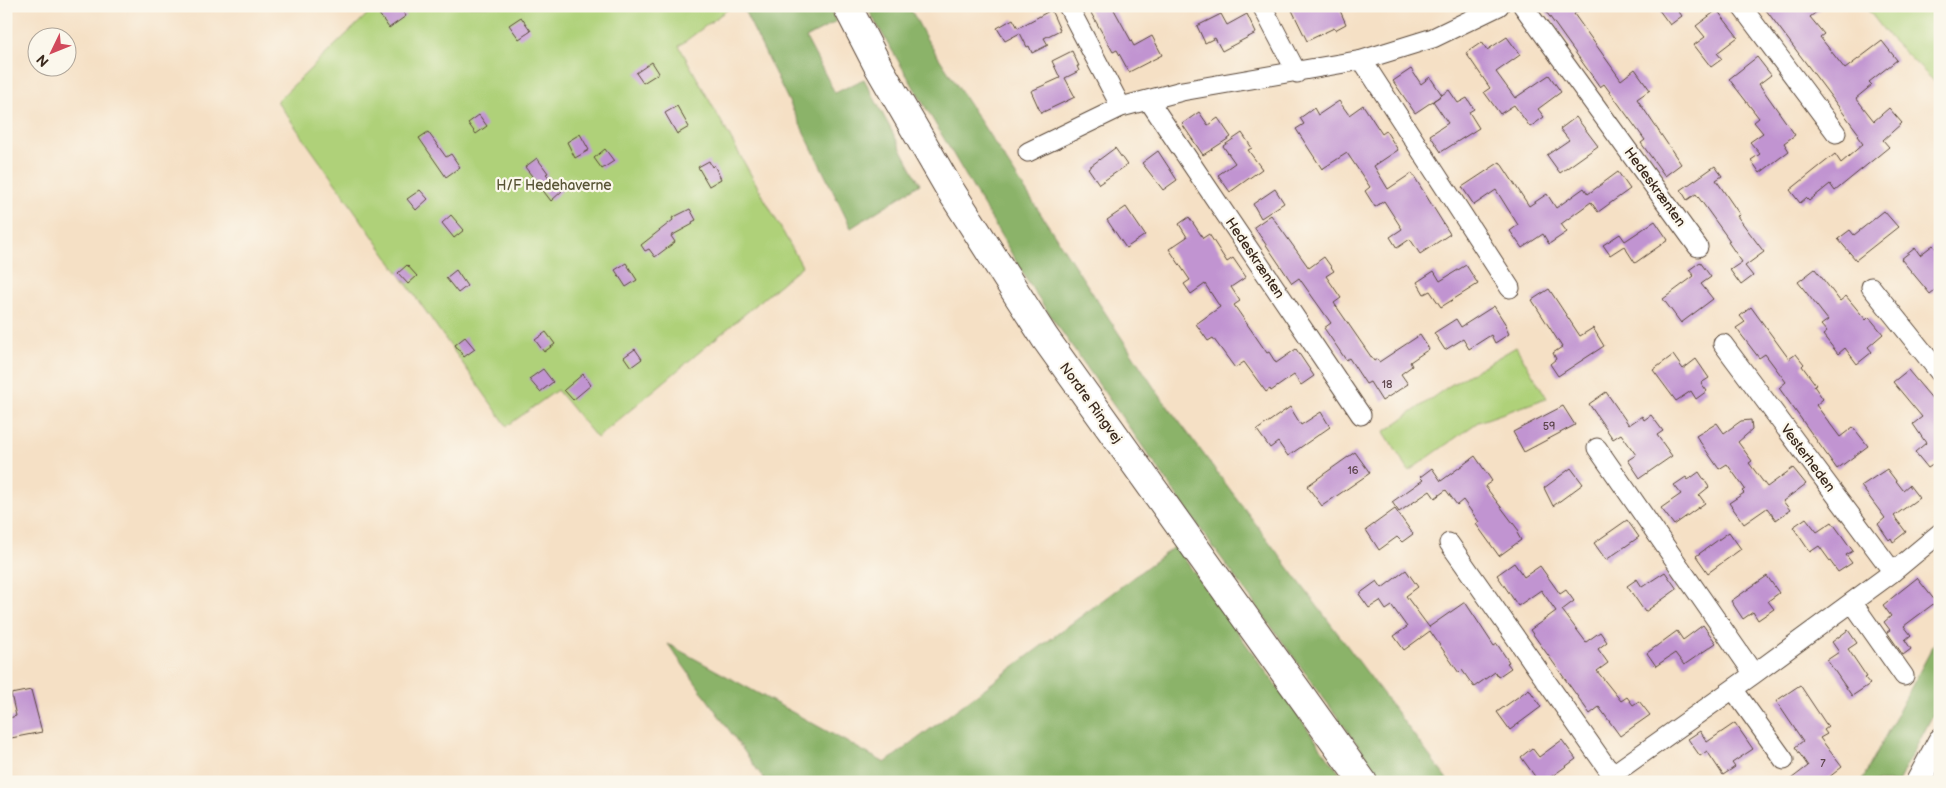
<svg xmlns="http://www.w3.org/2000/svg" width="1946" height="788" font-family="'Balsamiq Sans',sans-serif">
<rect width="100%" height="100%" fill="#fbf7ec"/>
<filter id="ink" filterUnits="userSpaceOnUse"><feTurbulence type="fractalNoise" baseFrequency=".02" numOctaves="2"/><feDisplacementMap in="SourceGraphic" scale="10" xChannelSelector="R" yChannelSelector="G"/><feConvolveMatrix kernelMatrix="1 2 1 2 8 2 1 2 1" color-interpolation-filters="sRGB"/></filter>
<filter id="wash" filterUnits="userSpaceOnUse"><feTurbulence type="fractalNoise" baseFrequency=".0096" numOctaves="4" result="noise"/><feDisplacementMap in="SourceGraphic" scale="20" xChannelSelector="R" yChannelSelector="G"/><feGaussianBlur stdDeviation="1.12" result="paint"/><feColorMatrix in="noise" values="0 0 0 0 0 0 0 0 0 0 0 0 0 0 0 0 0 1.4 0 .05"/><feComposite in="paint" operator="in"/></filter>
<g filter="url(#wash)">
<rect width="100%" height="100%" fill="#f5e0c5"/>
<path fill="#afd179" stroke="#757e4c" d="M 376,6 L 732,6 L 679,46 L 802,266 L 597,438 L 557,390 L 507,426 L 277,101 Z
M 1865,6 L 1940,6 L 1940,87 L 1890,38 Z
M 1516,347 L 1547,398 L 1478,422 L 1409,471 L 1384,432 L 1449,386 Z"/>
<path fill="#8bb369" stroke="#636e44" d="M 742,6 L 829,6 L 836,22 L 806,38 L 835,93 L 864,79 L 920,184 L 851,228 Z
M 866,6 L 909,6 L 926,38 L 1157,392 L 1449,782 L 1385,782 L 1214,548 L 1036,295 Z
M 1175,546 L 1346,782 L 766,782 L 668,644 L 885,763 Z
M 1940,633 L 1940,701 L 1898,782 L 1861,782 Z"/>
<g id="blocks">
<path fill="#c194d1" d="M 390,6 L 399,6 L 406,16 L 389,28 L 379,14 Z
M 1087,6 L 1112,6 L 1134,46 L 1152,36 L 1162,55 L 1129,72 L 1117,50 L 1113,52 Z
M 1290,6 L 1338,6 L 1346,24 L 1335,30 L 1334,28 L 1307,41 Z
M 1542,6 L 1585,6 L 1574,14 L 1621,80 L 1635,69 L 1650,90 L 1637,99 L 1681,164 L 1665,176 L 1641,143 L 1645,140 L 1604,84 L 1600,87 Z
M 1656,6 L 1675,6 L 1682,16 L 1670,25 Z
M 1763,6 L 1824,6 L 1810,17 L 1824,34 L 1820,37 L 1845,69 L 1882,41 L 1897,60 L 1869,82 L 1872,85 L 1856,98 L 1874,121 L 1889,108 L 1902,123 L 1883,140 L 1889,147 L 1835,191 L 1830,184 L 1809,201 L 1806,198 L 1800,203 L 1790,190 L 1835,154 L 1841,163 L 1863,144 L 1857,136 L 1859,134 Z
M 1051,10 L 1060,30 L 1044,38 L 1048,45 L 1032,53 L 1029,46 L 1027,47 L 1020,33 L 1005,41 L 997,28 L 1013,19 L 1018,28 Z
M 1717,10 L 1738,37 L 1717,53 L 1722,59 L 1711,67 L 1694,45 L 1705,37 L 1696,26 Z
M 1221,14 L 1227,25 L 1247,14 L 1256,33 L 1222,51 L 1215,38 L 1205,43 L 1197,26 Z
M 521,17 L 531,31 L 519,39 L 509,25 Z
M 1507,37 L 1520,55 L 1496,72 L 1515,98 L 1549,75 L 1561,92 L 1538,109 L 1544,117 L 1530,127 L 1514,105 L 1500,114 L 1484,92 L 1490,88 L 1466,53 L 1482,42 L 1487,50 Z
M 1072,51 L 1079,66 L 1077,66 L 1079,71 L 1065,78 L 1075,97 L 1041,113 L 1031,91 L 1060,78 L 1052,61 Z
M 1757,57 L 1771,75 L 1759,84 L 1795,135 L 1784,143 L 1789,151 L 1760,173 L 1751,160 L 1760,154 L 1750,142 L 1763,133 L 1754,122 L 1759,118 L 1729,79 Z
M 652,62 L 659,73 L 643,83 L 636,73 Z
M 1411,69 L 1421,84 L 1430,77 L 1442,95 L 1415,113 L 1393,81 Z
M 1449,90 L 1458,103 L 1467,98 L 1474,109 L 1469,112 L 1479,128 L 1441,152 L 1430,135 L 1448,123 L 1433,101 Z
M 1339,101 L 1349,115 L 1363,105 L 1382,134 L 1386,131 L 1398,150 L 1374,166 L 1388,189 L 1412,173 L 1450,234 L 1420,254 L 1410,239 L 1397,248 L 1390,237 L 1402,229 L 1384,201 L 1375,207 L 1365,191 L 1370,187 L 1347,153 L 1322,169 L 1296,129 L 1304,124 L 1300,118 L 1314,108 L 1318,115 Z
M 677,106 L 689,127 L 677,134 L 665,113 Z
M 1199,112 L 1208,125 L 1218,118 L 1231,137 L 1203,155 L 1182,124 Z
M 479,115 L 487,126 L 476,134 L 468,123 Z
M 1576,117 L 1598,146 L 1560,173 L 1547,155 L 1569,140 L 1560,129 Z
M 428,132 L 446,157 L 451,154 L 460,167 L 446,177 L 419,138 Z
M 1242,133 L 1252,148 L 1248,150 L 1262,169 L 1230,192 L 1218,175 L 1235,163 L 1223,146 Z
M 580,134 L 589,150 L 575,158 L 567,142 Z
M 1115,148 L 1127,165 L 1099,184 L 1088,168 Z
M 605,149 L 614,161 L 602,169 L 594,158 Z
M 1158,151 L 1177,180 L 1163,190 L 1142,163 Z
M 537,158 L 548,173 L 546,174 L 562,191 L 551,201 L 525,167 Z
M 709,161 L 712,167 L 714,165 L 721,179 L 709,186 L 698,167 Z
M 1500,162 L 1529,206 L 1547,194 L 1556,208 L 1584,188 L 1588,194 L 1618,172 L 1630,189 L 1598,212 L 1591,202 L 1561,224 L 1567,232 L 1549,244 L 1543,234 L 1522,248 L 1510,231 L 1518,225 L 1496,190 L 1474,205 L 1462,187 Z
M 1715,166 L 1722,176 L 1716,180 L 1740,215 L 1737,216 L 1764,252 L 1745,266 L 1753,276 L 1741,285 L 1730,270 L 1742,262 L 1728,242 L 1730,241 L 1696,194 L 1687,200 L 1681,190 Z
M 1275,189 L 1284,203 L 1261,218 L 1253,204 Z
M 420,190 L 428,199 L 416,210 L 407,199 Z
M 1126,207 L 1145,235 L 1126,248 L 1107,220 Z
M 690,209 L 696,220 L 692,222 L 693,224 L 671,236 L 675,242 L 655,257 L 649,249 L 645,251 L 641,245 L 673,220 L 672,218 Z
M 1884,211 L 1898,227 L 1856,260 L 1838,239 L 1850,230 L 1854,235 Z
M 451,215 L 464,230 L 454,238 L 442,223 Z
M 1271,215 L 1309,268 L 1324,257 L 1334,271 L 1326,276 L 1341,298 L 1334,303 L 1374,361 L 1377,359 L 1379,362 L 1420,335 L 1429,349 L 1410,362 L 1412,366 L 1401,374 L 1408,384 L 1382,401 L 1370,382 L 1366,384 L 1349,358 L 1346,360 L 1324,328 L 1331,323 L 1299,278 L 1292,283 L 1254,227 Z
M 1189,217 L 1203,238 L 1209,234 L 1227,262 L 1233,258 L 1246,277 L 1231,287 L 1240,301 L 1234,305 L 1267,353 L 1269,352 L 1276,363 L 1296,349 L 1314,376 L 1301,385 L 1294,375 L 1271,391 L 1270,389 L 1266,392 L 1244,362 L 1235,368 L 1213,338 L 1208,341 L 1196,324 L 1220,307 L 1205,284 L 1191,294 L 1184,284 L 1190,280 L 1169,249 L 1187,237 L 1179,224 Z
M 1655,221 L 1668,240 L 1635,263 L 1624,246 L 1610,255 L 1603,245 L 1620,234 L 1625,241 Z
M 1933,245 L 1940,253 L 1940,286 L 1930,294 L 1901,259 L 1915,248 L 1920,255 Z
M 1700,262 L 1711,277 L 1701,284 L 1713,299 L 1681,323 L 1663,299 L 1694,276 L 1689,270 Z
M 626,263 L 637,280 L 626,287 L 615,270 Z
M 407,265 L 417,276 L 408,284 L 398,273 Z
M 1466,265 L 1478,284 L 1441,307 L 1430,291 L 1424,294 L 1417,282 L 1434,271 L 1440,281 Z
M 1815,269 L 1840,301 L 1846,296 L 1866,320 L 1869,317 L 1883,334 L 1868,347 L 1872,352 L 1857,364 L 1845,348 L 1838,354 L 1823,335 L 1827,332 L 1821,325 L 1828,320 L 1798,282 Z
M 456,270 L 467,286 L 458,293 L 446,278 Z
M 1549,289 L 1580,336 L 1593,328 L 1604,346 L 1558,376 L 1550,364 L 1556,359 L 1553,353 L 1562,347 L 1532,300 Z
M 1494,306 L 1506,325 L 1505,326 L 1509,334 L 1495,343 L 1491,335 L 1469,349 L 1463,339 L 1445,350 L 1434,333 L 1456,319 L 1461,327 Z
M 1751,307 L 1789,359 L 1796,354 L 1804,364 L 1802,366 L 1816,385 L 1814,386 L 1823,399 L 1816,405 L 1840,437 L 1853,427 L 1868,446 L 1837,469 L 1779,388 L 1786,382 L 1765,354 L 1759,358 L 1736,328 L 1745,322 L 1740,316 Z
M 546,332 L 555,344 L 544,352 L 535,340 Z
M 465,337 L 475,349 L 464,357 L 455,345 Z
M 635,349 L 642,359 L 631,367 L 624,357 Z
M 1673,355 L 1683,369 L 1696,359 L 1709,378 L 1701,383 L 1707,391 L 1696,399 L 1691,391 L 1676,401 L 1653,370 Z
M 543,369 L 553,382 L 540,392 L 529,379 Z
M 1908,370 L 1940,408 L 1940,460 L 1928,468 L 1915,452 L 1926,443 L 1913,424 L 1922,417 L 1893,382 Z
M 583,374 L 591,385 L 573,400 L 564,390 Z
M 1606,392 L 1629,425 L 1642,416 L 1644,420 L 1651,415 L 1663,431 L 1657,435 L 1672,456 L 1640,478 L 1628,460 L 1636,455 L 1621,434 L 1613,439 L 1589,404 Z
M 1563,406 L 1575,425 L 1524,452 L 1513,432 Z
M 1290,407 L 1301,425 L 1321,412 L 1330,427 L 1288,456 L 1278,442 L 1270,448 L 1257,430 Z
M 1751,420 L 1752,430 L 1738,442 L 1752,461 L 1749,463 L 1767,487 L 1793,468 L 1806,484 L 1783,501 L 1790,510 L 1776,520 L 1767,508 L 1744,524 L 1729,503 L 1744,493 L 1742,491 L 1745,489 L 1727,464 L 1719,469 L 1696,436 L 1717,423 L 1724,433 L 1741,421 Z
M 1355,452 L 1370,473 L 1322,506 L 1307,486 Z
M 1475,456 L 1492,481 L 1485,486 L 1519,531 L 1517,533 L 1521,540 L 1499,556 L 1476,524 L 1479,522 L 1463,500 L 1457,505 L 1446,490 L 1435,498 L 1430,491 L 1399,512 L 1392,502 L 1423,480 L 1420,477 L 1432,468 L 1441,481 Z
M 1571,468 L 1583,484 L 1553,506 L 1544,488 Z
M 1887,469 L 1903,490 L 1909,485 L 1919,498 L 1894,516 L 1906,532 L 1893,542 L 1891,538 L 1889,540 L 1878,524 L 1885,518 L 1861,486 Z
M 1699,472 L 1709,487 L 1699,495 L 1705,503 L 1674,525 L 1661,508 L 1681,494 L 1674,485 L 1686,477 L 1688,480 Z
M 1395,509 L 1413,534 L 1402,542 L 1397,537 L 1379,550 L 1366,530 Z
M 1806,518 L 1817,532 L 1832,522 L 1853,551 L 1846,555 L 1852,563 L 1838,572 L 1819,546 L 1810,552 L 1793,527 Z
M 1627,520 L 1639,537 L 1606,560 L 1594,543 Z
M 1729,532 L 1741,549 L 1708,573 L 1696,556 Z
M 1514,563 L 1524,577 L 1540,566 L 1560,594 L 1566,590 L 1574,601 L 1562,610 L 1586,642 L 1600,632 L 1607,642 L 1598,649 L 1608,663 L 1597,671 L 1621,701 L 1627,697 L 1633,705 L 1639,701 L 1650,715 L 1620,736 L 1599,707 L 1590,714 L 1530,630 L 1556,611 L 1541,590 L 1518,606 L 1497,575 Z
M 1406,570 L 1418,587 L 1406,596 L 1429,627 L 1465,602 L 1494,646 L 1497,644 L 1509,662 L 1507,663 L 1511,668 L 1498,677 L 1495,672 L 1474,687 L 1462,670 L 1459,673 L 1430,631 L 1404,650 L 1394,636 L 1407,627 L 1392,606 L 1386,610 L 1380,601 L 1369,608 L 1359,594 L 1377,581 L 1382,588 Z
M 1665,572 L 1677,589 L 1645,612 L 1627,586 L 1637,579 L 1642,587 Z
M 1767,576 L 1779,593 L 1768,601 L 1774,609 L 1758,620 L 1753,612 L 1743,619 L 1731,601 Z
M 1917,578 L 1936,602 L 1904,626 L 1911,635 L 1905,640 L 1911,649 L 1903,655 L 1887,632 L 1890,630 L 1884,622 L 1891,616 L 1883,605 Z
M 1703,625 L 1716,643 L 1684,665 L 1675,653 L 1656,666 L 1647,653 L 1677,631 L 1683,640 Z
M 1848,630 L 1857,643 L 1848,649 L 1867,677 L 1865,678 L 1870,684 L 1852,696 L 1827,660 L 1839,652 L 1832,642 Z
M 1800,685 L 1828,727 L 1824,730 L 1827,734 L 1820,738 L 1842,767 L 1823,782 L 1787,782 L 1808,766 L 1795,747 L 1803,741 L 1776,701 Z
M 1529,689 L 1541,707 L 1510,730 L 1497,712 Z
M 31,690 L 42,732 L 6,739 L 6,719 L 16,716 L 11,694 Z
M 1735,723 L 1753,749 L 1732,763 L 1735,767 L 1723,775 L 1707,751 L 1700,756 L 1688,739 L 1700,731 L 1707,742 Z
M 1562,740 L 1576,759 L 1544,782 L 1539,782 L 1521,757 L 1532,748 L 1539,757 Z"/>
</g>
</g>
<g filter="url(#ink)">
<use href="#blocks" fill-opacity="0" stroke="#574537" stroke-width="1"/>
<g fill="none" stroke-linecap="round" stroke-linejoin="round">
<g stroke="#574537" stroke-width="21">
<path id="minor" d="M 1068,6 L 1121,107
M 1262,6 L 1297,73
M 1523,6 L 1698,247
M 1741,6 L 1836,133
M 1362,60 L 1510,288
M 1149,101 L 1361,415
M 1028,152 L 1121,107 L 1182,91 L 1362,60 L 1433,38 L 1499,6
M 1871,287 L 1940,373
M 1723,344 L 1893,572
M 1597,448 L 1754,674
M 1449,543 L 1617,782
M 1852,602 L 1904,676
M 1733,689 L 1784,760
M 1612,775 L 1754,674 L 1893,572 L 1940,533"/>
</g>
<g stroke="#574537" stroke-width="26">
<path id="tertiary" d="M 1918,782 L 1940,741"/>
</g>
<g stroke="#574537" stroke-width="30">
<path id="primary" d="M 847,6 L 878,66 L 949,188 L 1045,338 L 1363,782"/>
</g>
<use href="#minor" stroke="#fff" stroke-width="19"/>
<use href="#tertiary" stroke="#fff" stroke-width="24"/>
<use href="#primary" stroke="#fff" stroke-width="28"/>
</g>
</g>
<g text-anchor="middle" dominant-baseline="central" stroke-width="4.5" stroke-linejoin="round" paint-order="stroke">
<g font-size="11" fill="#5c444b">
<text x="1387" y="384">18</text>
<text x="1549" y="426">59</text>
<text x="1353" y="470">16</text>
<text x="1823" y="763">7</text>
</g>
<g font-size="14" fill="#585435" stroke="#fbf7ec">
<text x="554" y="185">H/F Hedehaverne</text>
</g>
<g font-size="14" fill="#3b2a1e" stroke="#fbf7ec">
<text transform="translate(1655 187) rotate(54)">Hedeskrænten</text>
<text transform="translate(1255 258) rotate(56)">Hedeskrænten</text>
<text transform="translate(1091 403) rotate(54)">Nordre Ringvej</text>
<text transform="translate(1808 458) rotate(53)">Vesterheden</text>
</g>
</g>
<rect width="1946" height="788" fill="none" stroke="#fbf7ec" stroke-width="25"/>
<g transform="translate(52 52) rotate(227)"><circle r="24" fill="#fbf7ec" stroke="#aea59a"/>
<path d="M0-4L9 19L0 12L-9 19Z" fill="#d1495b"/>
<text y="-8" font-size="14" font-weight="bold" text-anchor="middle" fill="#3b2a1e">N</text>
</g>
</svg>
